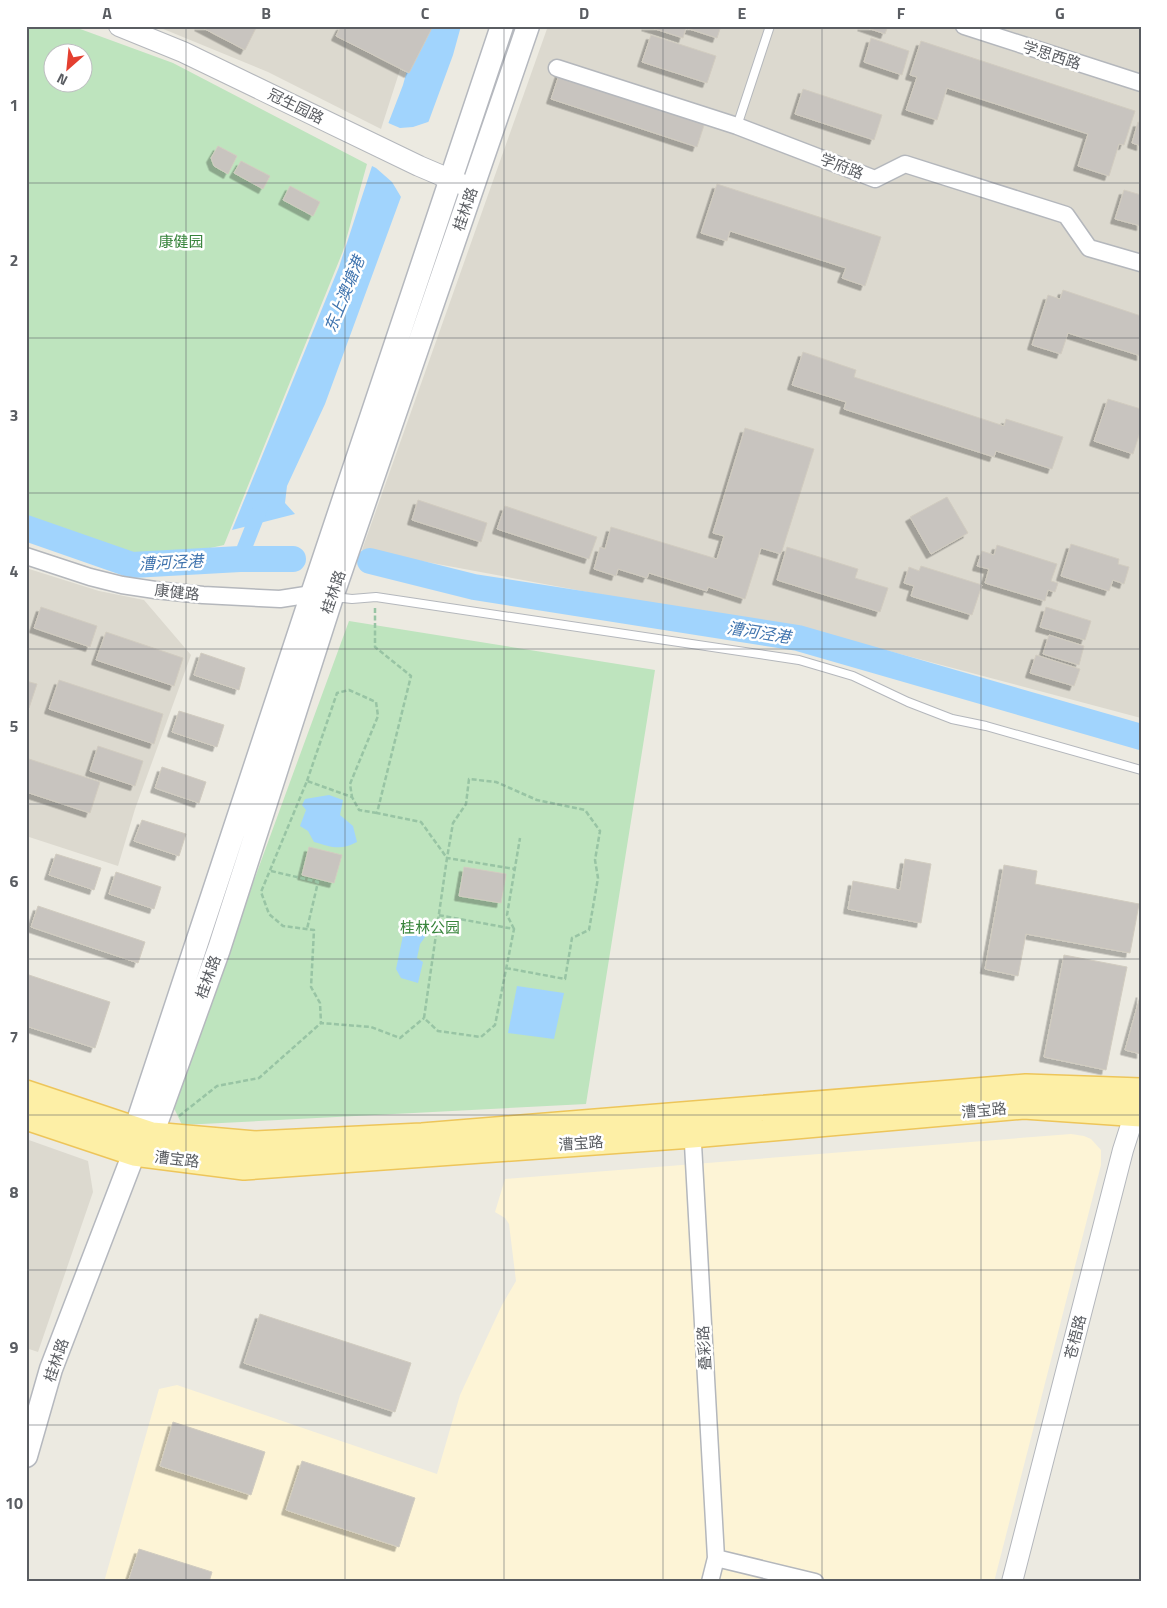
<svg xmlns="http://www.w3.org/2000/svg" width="1167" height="1608" font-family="'Titillium Web','Noto Sans SC',sans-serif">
<defs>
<filter id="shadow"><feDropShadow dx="-4.5" dy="4.5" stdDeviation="0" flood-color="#0004"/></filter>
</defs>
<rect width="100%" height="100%" fill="#eceae1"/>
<path fill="#fdf4d6" d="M 1071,1134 L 1084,1136 L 1091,1139 L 1101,1150 L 1101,1165 L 994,1582 L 104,1582 L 159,1389 L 177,1385 L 437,1474 L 460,1395 L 502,1305 L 516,1281 L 509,1224 L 505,1218 L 495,1212 L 505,1179 Z"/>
<path fill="#dcd9cf" d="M 156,26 L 414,26 L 381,129 L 268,72 Z
M 548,26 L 1141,26 L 1141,718 L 851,641 L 362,550 Z
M 26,568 L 99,591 L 144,600 L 191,655 L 135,809 L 118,866 L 26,836 Z
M 26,1139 L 88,1161 L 93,1192 L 38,1352 L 26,1348 Z"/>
<path fill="#bee4be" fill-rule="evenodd" d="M 26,26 L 72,26 L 173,63 L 367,164 L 343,251 L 224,545 L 132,565 L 26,528 ZM 52,52 L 82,52 L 82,82 L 52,82 Z
M 349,621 L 655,670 L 586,1104 L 182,1125 L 172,1104 Z"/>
<path fill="#a1d4fd" d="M 419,26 L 461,26 L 453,55 L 325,404 L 287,486 L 285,503 L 295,514 L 232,530 L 339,267 L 373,163 L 403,85 Z
M 329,795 L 343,800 L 340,815 L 353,826 L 357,842 C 339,851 332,847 314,842 L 308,831 L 300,826 L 306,810 L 302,805 L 305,799 Z
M 405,926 L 428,933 L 420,944 L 417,958 L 423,962 L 418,983 L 401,978 L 396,969 Z
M 517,986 L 564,993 L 554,1039 L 508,1033 Z"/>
<path fill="#eceae1" d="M 431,121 L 401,203 L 401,197 L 392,182 L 376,168 L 370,165 L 371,162 L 386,122 L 400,128 L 413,127 Z"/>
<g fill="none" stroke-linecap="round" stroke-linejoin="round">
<path stroke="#a1d4fd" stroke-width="15" d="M 240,559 L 261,506"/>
<path stroke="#a1d4fd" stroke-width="26" d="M 26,528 L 132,565 L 240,559 L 293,559
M 370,561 L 474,587 L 798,638 L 1141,737"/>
</g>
<path fill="#c8c4bf" stroke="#d1ccc0" filter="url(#shadow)" d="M 199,26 L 257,26 L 245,50 Z
M 341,26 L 433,26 L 409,73 L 336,36 Z
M 646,26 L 721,26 L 717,38 L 686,28 L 683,38 Z
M 862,26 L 888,26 L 885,34 Z
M 651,35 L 716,56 L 707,83 L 642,62 Z
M 871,38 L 909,51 L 902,75 L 864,62 Z
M 921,41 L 1135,111 L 1124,145 L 1119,144 L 1109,176 L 1078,166 L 1088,134 L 947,88 L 937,120 L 906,110 L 917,77 L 910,75 Z
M 560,72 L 706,119 L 697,147 L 551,99 Z
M 803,89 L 882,115 L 874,140 L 795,114 Z
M 1138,122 L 1141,123 L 1141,146 L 1132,143 Z
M 218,146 L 237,156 L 228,174 L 214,166 L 211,158 Z
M 241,161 L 270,176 L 263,189 L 234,173 Z
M 717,184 L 881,237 L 865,286 L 842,278 L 846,268 L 730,231 L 727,241 L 701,233 Z
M 290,186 L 320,202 L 313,216 L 283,200 Z
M 1124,190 L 1141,195 L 1141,226 L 1115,219 Z
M 1063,290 L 1141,316 L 1141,356 L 1068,333 L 1061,354 L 1032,345 L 1048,295 L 1060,299 Z
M 803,352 L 856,370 L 854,377 L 1004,426 L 1006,419 L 1063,437 L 1052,469 L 996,451 L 994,457 L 844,409 L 846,402 L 792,385 Z
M 1108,399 L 1141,409 L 1141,429 L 1133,454 L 1094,441 Z
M 745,428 L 814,449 L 781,554 L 761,548 L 745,599 L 708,587 L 707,591 L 649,573 L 647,578 L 618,569 L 616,576 L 594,569 L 600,547 L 605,549 L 611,527 L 717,559 L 724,536 L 713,533 Z
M 947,497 L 968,533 L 931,554 L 910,517 Z
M 418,500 L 487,523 L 481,542 L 412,520 Z
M 505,506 L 597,537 L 589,559 L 497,529 Z
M 1071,544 L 1119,559 L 1118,564 L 1129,567 L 1124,584 L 1113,580 L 1109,591 L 1061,576 Z
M 997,545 L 1057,564 L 1051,581 L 1058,583 L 1055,592 L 1048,590 L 1045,601 L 985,583 L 989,569 L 977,566 L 982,551 L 994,555 Z
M 787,547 L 858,569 L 855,578 L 888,588 L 880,612 L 777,580 Z
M 921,566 L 982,585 L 972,615 L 911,596 L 914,586 L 904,583 L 909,567 L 919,571 Z
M 41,607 L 97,626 L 90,647 L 34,628 Z
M 1046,607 L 1091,621 L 1085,640 L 1040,627 Z
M 106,632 L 183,658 L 174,686 L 96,660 Z
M 1049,635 L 1084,646 L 1079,665 L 1043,654 Z
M 201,653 L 245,668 L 239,690 L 194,675 Z
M 1036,655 L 1080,669 L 1074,686 L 1030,673 Z
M 59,680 L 163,714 L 154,744 L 49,709 Z
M 26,681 L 37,684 L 29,708 L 26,707 Z
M 179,711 L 224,725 L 217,747 L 172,732 Z
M 98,746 L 143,761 L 135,786 L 90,771 Z
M 29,759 L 100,782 L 90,813 L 26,792 L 26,767 Z
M 162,767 L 206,782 L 199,803 L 155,788 Z
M 142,820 L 186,834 L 179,856 L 134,841 Z
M 309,847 L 342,855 L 334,883 L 302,875 Z
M 56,854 L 101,868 L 94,890 L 49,875 Z
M 905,859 L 931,864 L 921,923 L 848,909 L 853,881 L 900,890 Z
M 1004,865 L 1037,871 L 1035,884 L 1139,904 L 1130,953 L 1026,934 L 1018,976 L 985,969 Z
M 464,867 L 506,874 L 501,903 L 459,896 Z
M 116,872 L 161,887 L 154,909 L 109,894 Z
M 38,906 L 145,942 L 138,963 L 31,927 Z
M 1064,955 L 1127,967 L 1106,1070 L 1044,1057 Z
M 26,974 L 110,1002 L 95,1048 L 26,1026 Z
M 1141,993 L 1141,1054 L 1125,1050 Z
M 260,1314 L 411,1363 L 395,1412 L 244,1363 Z
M 173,1422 L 265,1452 L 251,1495 L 160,1466 Z
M 302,1461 L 415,1498 L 399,1547 L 286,1510 Z
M 139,1549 L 212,1572 L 209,1582 L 128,1582 Z"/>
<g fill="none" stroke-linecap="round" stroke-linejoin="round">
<g stroke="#b4b7bc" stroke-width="10">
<path id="service" d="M 737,126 L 770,26
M 334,597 L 352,599 L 376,597 L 799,660 L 853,676 L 908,702 L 952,719 L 986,726 L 1141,770"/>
</g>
<g stroke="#b4b7bc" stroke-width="19">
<path id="minor" d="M 964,26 L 1141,83
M 557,68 L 737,126 L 875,179 L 905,164 L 1066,215 L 1089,248 L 1141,263
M 26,556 L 90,577 L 122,585 L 155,590 L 203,595 L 280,599 L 312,594 L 321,595
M 692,1126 L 716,1558 L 710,1582
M 716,1558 L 815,1582"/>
</g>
<g stroke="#b4b7bc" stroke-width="22">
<path id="tertiary" d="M 119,26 L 183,52 L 419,166 L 466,186
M 1012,1582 L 1123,1150 L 1139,1100"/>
</g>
<g stroke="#b5b8be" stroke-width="25">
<path id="secondary" d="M 140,1147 L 152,1135 L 219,949 L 332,597 L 528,26
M 26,1456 L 51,1369 L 134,1153 L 135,1130 L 312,594 L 502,26"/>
</g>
<g stroke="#edc55a" stroke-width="28">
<path id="primary" d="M 26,1093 L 152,1135 L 255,1144 L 422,1136 L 1026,1087 L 1141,1091
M 26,1117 L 134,1153 L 244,1167 L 692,1135 L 1024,1106 L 1141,1114"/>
</g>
<path stroke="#98c4a4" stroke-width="2.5" stroke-dasharray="5 2.5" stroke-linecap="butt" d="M 375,608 L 375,647 L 411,676 L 377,813 L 421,822 L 447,858 L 424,1018 L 438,1031 L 481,1037 L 495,1025 L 514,929 L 438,915
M 307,781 L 337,693 L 349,690 L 376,702 L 378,716 L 350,784 L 352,797
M 377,813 L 359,810 L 352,797 L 307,781 L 261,892 L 269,914 L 283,926 L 314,930 L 311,987 L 320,1003 L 321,1023 L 371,1027 L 400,1038 L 424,1018
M 271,871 L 318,882 L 307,929
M 514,929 L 507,915 L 520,838
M 506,968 L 565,979 L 572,938 L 589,930 L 598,878 L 595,860 L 600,831 L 585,810 L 537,800 L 496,782 L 469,779 L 466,804 L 453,823 L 447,858 L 515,869
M 179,1116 L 217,1086 L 259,1078 L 321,1023"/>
<use href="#service" stroke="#fff" stroke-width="8"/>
<use href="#minor" stroke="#fff" stroke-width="16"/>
<use href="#tertiary" stroke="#fff" stroke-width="20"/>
<use href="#secondary" stroke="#fff" stroke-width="22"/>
<use href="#primary" stroke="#fdefa6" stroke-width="25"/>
</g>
<path fill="none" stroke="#5a5d62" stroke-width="1" stroke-opacity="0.55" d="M 186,26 L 186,1582M 345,26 L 345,1582M 504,26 L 504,1582M 663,26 L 663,1582M 822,26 L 822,1582M 981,26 L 981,1582M 26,183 L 1141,183M 26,338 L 1141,338M 26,493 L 1141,493M 26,649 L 1141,649M 26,804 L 1141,804M 26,959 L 1141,959M 26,1115 L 1141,1115M 26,1270 L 1141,1270M 26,1425 L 1141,1425"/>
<g text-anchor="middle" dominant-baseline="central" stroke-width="5" stroke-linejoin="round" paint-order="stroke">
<g font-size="15" fill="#5a5d62" stroke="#fff">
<text transform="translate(1052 55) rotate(18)">学思西路</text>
<text transform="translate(296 106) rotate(26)">冠生园路</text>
<text transform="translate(842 166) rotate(21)">学府路</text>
<text transform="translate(465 209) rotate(-71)">桂林路</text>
<text transform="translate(177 592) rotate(6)">康健路</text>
<text transform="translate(333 592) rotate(-71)">桂林路</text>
<text transform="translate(208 977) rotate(-70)">桂林路</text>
<text transform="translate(984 1110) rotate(-5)">漕宝路</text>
<text transform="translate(581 1143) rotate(-4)">漕宝路</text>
<text transform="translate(177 1159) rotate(7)">漕宝路</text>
<text transform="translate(1075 1337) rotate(-76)">苍梧路</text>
<text transform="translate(704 1348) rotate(-93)">叠彩路</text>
<text transform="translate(56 1360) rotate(-71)">桂林路</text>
</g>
<g font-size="15" fill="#37843b" stroke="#fff">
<text x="181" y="241">康健园</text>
<text x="430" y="927">桂林公园</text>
</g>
<g font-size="16" font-style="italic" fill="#4074ae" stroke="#fff">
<text transform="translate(344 294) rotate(-68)">东上澳塘港</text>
<text transform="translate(171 562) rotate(-3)">漕河泾港</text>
<text transform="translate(759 632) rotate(9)">漕河泾港</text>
</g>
</g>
<rect width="1167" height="1608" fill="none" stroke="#ffffff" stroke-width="55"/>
<g transform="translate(68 68) rotate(207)"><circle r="24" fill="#ffffff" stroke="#bdbec0"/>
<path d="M0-4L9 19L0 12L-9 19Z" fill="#e43f30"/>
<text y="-8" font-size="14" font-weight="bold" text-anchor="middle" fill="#5a5d62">N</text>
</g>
<rect x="28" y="28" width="1112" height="1552" fill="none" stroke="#5a5d62" stroke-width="2"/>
<g font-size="16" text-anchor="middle" font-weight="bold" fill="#5a5d62">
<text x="107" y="19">A</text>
<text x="266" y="19">B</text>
<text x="425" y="19">C</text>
<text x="584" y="19">D</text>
<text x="742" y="19">E</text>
<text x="901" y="19">F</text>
<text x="1060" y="19">G</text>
<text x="14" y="111">1</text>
<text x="14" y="266">2</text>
<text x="14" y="421">3</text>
<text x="14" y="577">4</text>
<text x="14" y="732">5</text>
<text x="14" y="887">6</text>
<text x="14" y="1043">7</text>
<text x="14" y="1198">8</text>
<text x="14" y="1353">9</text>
<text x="14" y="1509">10</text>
</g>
</svg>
